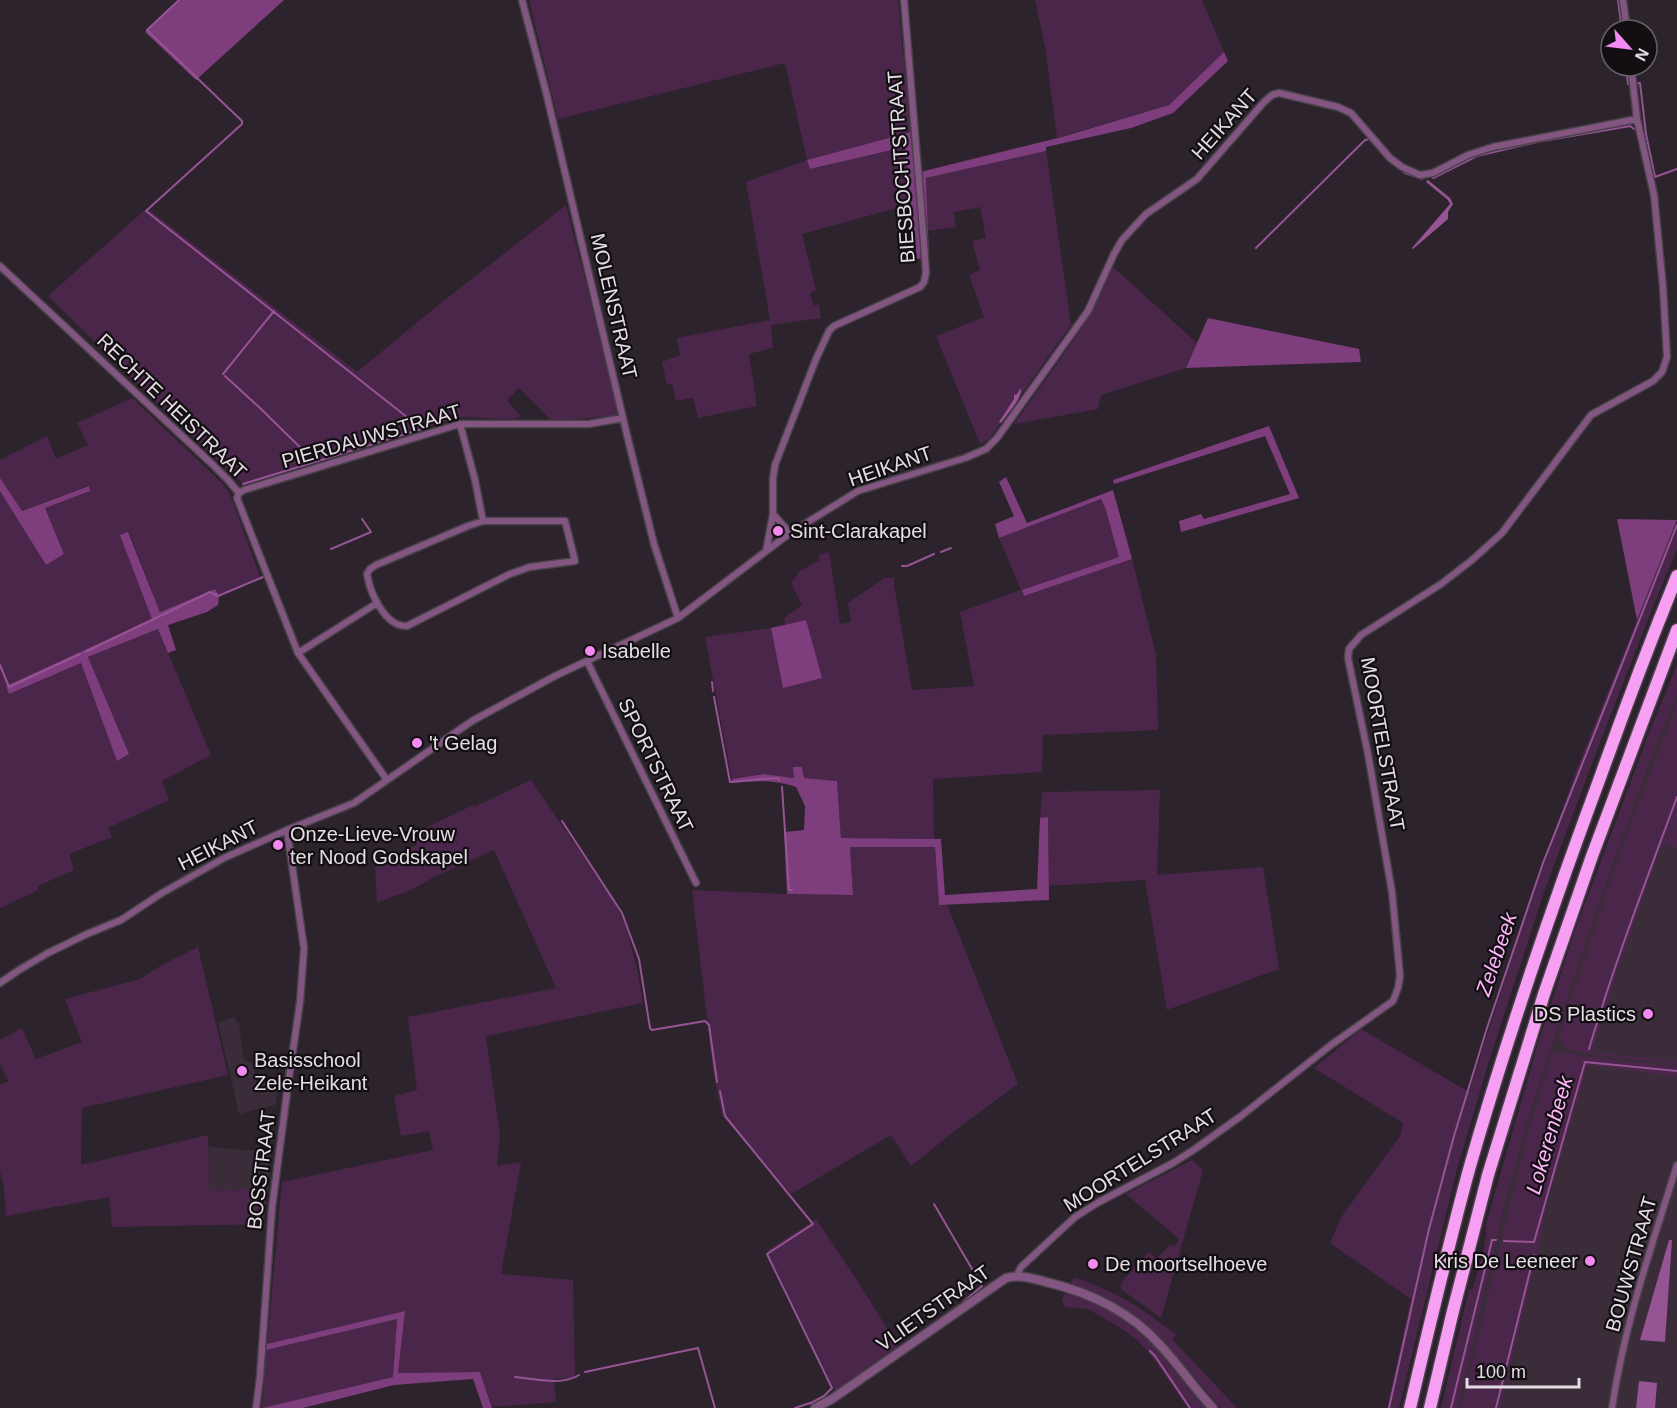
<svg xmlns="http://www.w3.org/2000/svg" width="1677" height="1408" font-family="Arial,sans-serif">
<rect width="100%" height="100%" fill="#2c232c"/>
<path fill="#3a2d39" d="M 1677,694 L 1677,1408 L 1458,1408 L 1506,1200 L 1533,1104 L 1593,921 L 1649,764 Z
M 235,1017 L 236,1022 L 238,1022 L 239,1025 L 244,1060 L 253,1064 L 257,1082 L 259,1083 L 281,1078 L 275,1105 L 239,1114 L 218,1022 Z
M 209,1147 L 271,1152 L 268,1188 L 210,1191 Z"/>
<path fill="#4b264b" d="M 529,0 L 898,0 L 911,132 L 807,160 L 811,169 L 905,147 L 911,204 L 802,234 L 816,290 L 810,293 L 814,306 L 819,304 L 821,318 L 771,325 L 773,348 L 749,354 L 757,406 L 698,418 L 693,398 L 676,401 L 672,384 L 667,385 L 662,362 L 680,355 L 677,338 L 770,320 L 746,182 L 807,160 L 785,63 L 558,119 Z
M 1035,0 L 1202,0 L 1224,52 L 1169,105 L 1057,138 L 1045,46 Z
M 1046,151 L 1071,325 L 990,438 L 980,444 L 936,336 L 984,317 L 969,275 L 980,270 L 972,241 L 986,238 L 980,207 L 954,212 L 956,227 L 928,231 L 926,178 Z
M 566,205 L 618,409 L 617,413 L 614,416 L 552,421 L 519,388 L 507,400 L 521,417 L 511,419 L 462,417 L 426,427 L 245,485 L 185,430 L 48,296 L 147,208 L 357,372 L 436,307 Z
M 1113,267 L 1197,343 L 1186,368 L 1101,395 L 1098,409 L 1014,424 L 1066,351 L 1093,310 Z
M 132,398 L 223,484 L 230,494 L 260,577 L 219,595 L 215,589 L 160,612 L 129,532 L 153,619 L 6,686 L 9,694 L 81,663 L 117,760 L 129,754 L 88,657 L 158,629 L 211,755 L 162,781 L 169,800 L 108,828 L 112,837 L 69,854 L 74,870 L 38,886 L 38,890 L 0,908 L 0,491 L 46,565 L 64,553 L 45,508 L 90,491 L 88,486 L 21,511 L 0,478 L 0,460 L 47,436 L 56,459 L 88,445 L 77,423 Z
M 1101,499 L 1105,507 L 1120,557 L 1022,591 L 1024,596 L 1132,559 L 1156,655 L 1158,730 L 1043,735 L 1042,772 L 933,779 L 934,839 L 841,838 L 837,781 L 804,778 L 802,767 L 794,778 L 763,774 L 732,779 L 705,637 L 771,628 L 783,688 L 807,620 L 785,625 L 784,618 L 802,605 L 791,583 L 800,571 L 820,560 L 818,555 L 829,552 L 840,624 L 851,622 L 848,603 L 884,578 L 894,578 L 894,585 L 912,690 L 974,686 L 960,612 L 1021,590 L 999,538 Z
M 1677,521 L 1677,549 L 1649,617 L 1597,750 L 1544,892 L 1489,1061 L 1456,1173 L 1399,1408 L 1387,1408 L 1411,1299 L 1330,1243 L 1342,1216 L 1400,1136 L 1403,1123 L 1314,1068 L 1361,1029 L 1469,1092 L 1521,929 L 1576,771 Z
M 1677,664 L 1677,694 L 1649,764 L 1593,921 L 1533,1104 L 1506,1200 L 1458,1408 L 1441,1408 L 1469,1290 L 1473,1289 C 1477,1270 1488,1244 1486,1224 L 1537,1047 L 1575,930 L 1649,733 Z
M 1677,703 L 1677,848 L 1662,844 L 1617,972 L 1592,1052 L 1677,1061 L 1677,1063 C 1658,1061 1574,1056 1563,1046 C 1559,1042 1559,1038 1560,1033 L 1620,853 Z
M 531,780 L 613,900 L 625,923 L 637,968 L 643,1003 L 486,1036 L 500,1134 L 497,1166 L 521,1162 L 501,1274 L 573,1280 L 575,1378 L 554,1379 L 556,1402 L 492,1407 L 480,1372 L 398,1373 L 405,1311 L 267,1344 L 282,1182 L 433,1150 L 429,1131 L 401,1136 L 394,1096 L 417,1090 L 408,1017 L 556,988 L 494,850 L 434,877 L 409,891 L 377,902 L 375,867 L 399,858 L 398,853 L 417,845 L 413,834 L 473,805 L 474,807 Z
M 1160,790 L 1157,875 L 1263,867 L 1279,969 L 1167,1010 L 1145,880 L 1049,886 L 1048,818 L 1040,818 L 1042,792 Z
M 850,847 L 935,847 L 939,904 L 947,904 L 1018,1084 L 965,1123 L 911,1166 L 891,1135 L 791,1194 L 722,1115 L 713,1069 L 692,890 L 787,894 L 853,895 Z
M 198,947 L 228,1075 L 82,1108 L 81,1165 L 208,1135 L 210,1191 L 268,1188 L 263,1224 L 112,1227 L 109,1197 L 6,1216 L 4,1189 L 0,1171 L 0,1085 L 9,1081 L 0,1065 L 0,1040 L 22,1028 L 36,1059 L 82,1042 L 65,999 L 140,979 L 162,965 Z
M 1557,1052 L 1607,1059 L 1677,1066 L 1677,1077 L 1588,1065 L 1547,1201 L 1540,1245 L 1500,1408 L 1461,1408 L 1507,1217 L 1528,1134 L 1549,1064 L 1553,1054 Z
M 1192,1160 L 1203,1170 L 1161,1318 L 1122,1290 L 1120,1286 L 1124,1279 L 1149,1252 L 1156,1259 L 1170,1245 L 1174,1247 L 1179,1239 L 1126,1194 Z
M 816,1219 L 857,1280 L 898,1346 L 835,1391 L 767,1251 Z
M 1074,1278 L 1078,1278 L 1113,1293 L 1138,1307 L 1176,1334 L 1173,1340 L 1237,1408 L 1221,1408 C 1195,1379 1172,1347 1142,1322 C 1122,1305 1097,1293 1072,1285 L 1071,1281 Z
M 1066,1292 C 1078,1296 1090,1300 1101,1306 C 1145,1329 1177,1370 1208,1408 L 1188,1408 L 1156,1362 L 1146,1349 L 1136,1339 L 1119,1327 L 1088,1309 L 1065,1307 L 1062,1299 Z
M 397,1319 L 393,1377 L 262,1408 L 266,1350 Z"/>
<path fill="#7e3d7c" d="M 179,0 L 284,0 L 196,80 L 145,32 Z
M 1224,52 L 1228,61 L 1173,113 L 1131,128 L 1046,147 L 1046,151 L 926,178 L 929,257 L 917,259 L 905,147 L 810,169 L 807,160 L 911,132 L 916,173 L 1062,137 L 1169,105 Z
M 1208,318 L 1359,349 L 1361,362 L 1186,368 Z
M 1269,426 L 1299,498 L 1181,532 L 1179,521 L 1201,514 L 1204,519 L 1290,494 L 1265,436 L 1114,484 L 1113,480 Z
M 1006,477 L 1027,523 L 1113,490 L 1132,559 L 1024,596 L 1022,590 L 1119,557 L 1105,507 L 1101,499 L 999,538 L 995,524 L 1014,516 L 999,482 Z
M 0,478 L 22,511 L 89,486 L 90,491 L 45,508 L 64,554 L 46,565 L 0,491 Z
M 1617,519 L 1677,520 L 1637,620 Z
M 128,532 L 160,612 L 215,589 L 219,595 L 218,605 L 207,612 L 168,625 L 176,650 L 168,653 L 158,629 L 88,657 L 129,754 L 117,761 L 81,663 L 9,694 L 6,686 L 152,619 L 120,535 Z
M 806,620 L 822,678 L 783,688 L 771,628 Z
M 793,767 L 802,767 L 804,778 L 837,781 L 841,838 L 941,839 L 945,895 L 1037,889 L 1040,818 L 1048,817 L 1049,900 L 939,905 L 935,847 L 850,847 L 853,895 L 787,894 L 784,832 L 804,830 L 805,806 L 796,787 C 772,779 756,781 731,783 L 732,779 L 764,774 L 794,778 Z
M 405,1311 L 398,1373 L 480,1372 L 492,1408 L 483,1408 L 473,1379 L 394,1385 L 303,1408 L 262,1408 L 393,1377 L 397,1319 L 266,1350 L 267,1344 Z"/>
<path fill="#975495" d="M 1428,180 L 1450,198 L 1453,204 L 1448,212 L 1448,219 L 1413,249 L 1412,248 L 1450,204 L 1448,200 L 1426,182 Z
M 1021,388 C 1022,399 1008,413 1001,423 L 999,422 L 1014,399 L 1014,394 L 1016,395 Z
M 1669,1240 L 1672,1240 L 1665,1342 L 1640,1340 Z
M 1639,1381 L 1657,1383 L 1655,1408 L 1636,1408 Z"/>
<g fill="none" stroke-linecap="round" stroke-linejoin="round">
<path stroke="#975495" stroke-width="2" d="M 179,0 L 147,30 L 242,121 L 242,124 L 146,211 L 422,429 L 243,484
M 1618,0 L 1622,30
M 1626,66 L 1628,84 L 1640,83 L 1646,134 L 1655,177 L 1677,169
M 1400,169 L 1405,173 L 1422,179
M 1433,178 L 1477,156 L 1537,142 L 1630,126 L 1634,129
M 1256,248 L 1365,140 L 1370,139
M 223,374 L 274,311
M 225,376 L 260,408 L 314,461
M 331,549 L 371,532 L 362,519
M 941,552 L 951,548
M 902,566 L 907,566 L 934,554
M 85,652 L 210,592 L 218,596 L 263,577
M 0,665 L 9,687 L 80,654
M 712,682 L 713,691
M 714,697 L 730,782 L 777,778 L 779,780
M 782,787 L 789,890 L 792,890
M 562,821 L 622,913 L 639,959 L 650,1028 L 652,1030 L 705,1021 L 709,1025 L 717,1082
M 1589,1049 C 1614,964 1646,881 1677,797
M 720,1091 L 725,1116 L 813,1224 L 767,1254 L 832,1388 L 824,1396 L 811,1403 L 812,1405
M 934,1204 L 982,1286 L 963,1302
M 1504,1241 L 1534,1242 L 1585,1062 L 1677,1071
M 928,1327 L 959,1305
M 1150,1351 L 1155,1356 L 1190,1408
M 585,1372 L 698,1348 L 715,1408
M 515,1377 C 535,1379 562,1386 579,1375
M 795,1408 L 810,1403
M 1389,1408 L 1429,1229 L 1454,1136 L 1487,1028 L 1543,863 L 1677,525
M 1451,1408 L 1492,1240 L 1496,1240
M 1496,1408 L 1534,1255"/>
<g stroke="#494149" stroke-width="9">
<path id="minor" d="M 522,0 L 546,92 L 627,435 L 654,544 L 678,618
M 1623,0 L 1627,30
M 0,266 L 212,464 L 228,480 L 239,493 L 237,498 L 298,653 L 387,780
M 460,424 L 475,480 L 483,521
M 239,493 L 244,490 L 460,424 L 589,424 L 623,418
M 483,521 L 565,521 L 575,561 L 530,567 L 510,574 L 407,626 C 385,627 370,593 367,574 L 370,569 L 376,565 L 468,526 Z
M 790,533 L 773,514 L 773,478 L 775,465 L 816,359 L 829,331 L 834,326 L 920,287 L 924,282 L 926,273 L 924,243 L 904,0
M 766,551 L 773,514
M 298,653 L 377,603
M 587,661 L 696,883
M 0,983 L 19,970 L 48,953 L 87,934 L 121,920 L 162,893 L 224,858 L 287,830 L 354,803 L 472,721 L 555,676 L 678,618 L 790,533 L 858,491 L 965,458 L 986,449 L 997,438 L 1088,311 L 1114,254 L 1122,240 L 1146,214 L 1197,179 L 1264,102 L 1272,95 L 1279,93 L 1338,107 L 1351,113 L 1390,158 L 1402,167 L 1420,175 L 1433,173 L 1468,155 L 1493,147 L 1637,119
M 1017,1275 L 1021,1267 L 1075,1217 L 1099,1202 L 1173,1163 L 1195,1149 L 1241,1116 L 1331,1045 L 1393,1001 L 1398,988 L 1400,976 L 1392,892 L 1368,754 L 1348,658 L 1349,649 L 1361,635 L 1441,584 L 1472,560 L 1502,533 L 1591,415 L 1653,381 L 1662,372 L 1667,357 L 1663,287 L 1654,195 L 1637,119 L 1631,66
M 256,1408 L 260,1377 L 272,1208 L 288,1085 L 300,1002 L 304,948 L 287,830
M 1612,1408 C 1624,1325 1652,1245 1677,1165"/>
</g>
<g stroke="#494149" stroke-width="11">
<path id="tertiary" d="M 815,1408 L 832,1399 L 1006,1278 C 1022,1274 1034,1279 1050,1283 C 1091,1293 1132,1313 1160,1345 C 1179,1365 1194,1388 1213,1408"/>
</g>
<g stroke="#494149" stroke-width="15">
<path id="motorway" d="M 1410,1408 C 1429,1327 1448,1246 1470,1166 C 1508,1034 1553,904 1601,775 C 1625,708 1650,642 1677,576
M 1430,1408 L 1452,1315 L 1488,1175 L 1544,994 L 1592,856 L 1677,630"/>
</g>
<use href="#minor" stroke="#825680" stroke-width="6"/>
<use href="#tertiary" stroke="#825680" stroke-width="8"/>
<use href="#motorway" stroke="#f69ff3" stroke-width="12"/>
</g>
<g fill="#f389f1" stroke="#120e12" stroke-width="2">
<circle cx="778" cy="531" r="6"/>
<circle cx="590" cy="651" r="6"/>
<circle cx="417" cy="743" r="6"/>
<circle cx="278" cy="845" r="6"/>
<circle cx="1648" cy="1014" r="6"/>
<circle cx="242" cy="1071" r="6"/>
<circle cx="1590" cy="1261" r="6"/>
<circle cx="1093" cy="1264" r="6"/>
</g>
<g text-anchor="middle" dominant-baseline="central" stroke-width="4.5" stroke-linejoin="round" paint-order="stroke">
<g font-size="20" fill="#e4dee4" stroke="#120e12">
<text transform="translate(1224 124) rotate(-48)">HEIKANT</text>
<text transform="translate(901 167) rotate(-94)">BIESBOCHTSTRAAT</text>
<text transform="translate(614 306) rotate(77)">MOLENSTRAAT</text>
<text transform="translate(172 406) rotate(44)">RECHTE HEISTRAAT</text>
<text transform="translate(371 436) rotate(-16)">PIERDAUWSTRAAT</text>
<text transform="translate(890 466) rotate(-19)">HEIKANT</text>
<text transform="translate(1383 744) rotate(80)">MOORTELSTRAAT</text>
<text transform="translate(656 765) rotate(64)">SPORTSTRAAT</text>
<text transform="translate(218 845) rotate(-27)">HEIKANT</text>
<text transform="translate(1140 1160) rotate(-32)">MOORTELSTRAAT</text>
<text transform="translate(261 1170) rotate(-83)">BOSSTRAAT</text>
<text transform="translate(1631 1264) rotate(-74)">BOUWSTRAAT</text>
<text transform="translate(933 1308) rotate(-35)">VLIETSTRAAT</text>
</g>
<g font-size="20" fill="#e4dee4" stroke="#120e12" text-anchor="start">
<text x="790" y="531">Sint-Clarakapel</text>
<text x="602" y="651">Isabelle</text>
<text x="429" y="743">'t Gelag</text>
<text x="290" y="834">Onze-Lieve-Vrouw<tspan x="290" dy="23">ter Nood Godskapel</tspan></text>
<text x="1636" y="1014" text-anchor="end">DS Plastics</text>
<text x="254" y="1060">Basisschool<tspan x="254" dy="23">Zele-Heikant</tspan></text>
<text x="1578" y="1261" text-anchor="end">Kris De Leeneer</text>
<text x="1105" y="1264">De moortselhoeve</text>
</g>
<g font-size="21" font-style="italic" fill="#feb5fb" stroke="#120e12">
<text transform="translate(1496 954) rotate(-71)">Zelebeek</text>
<text transform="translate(1549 1135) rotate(-74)">Lokerenbeek</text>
</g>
</g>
<g transform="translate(1629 48) rotate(118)"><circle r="28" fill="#120e12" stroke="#666166" stroke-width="1.5"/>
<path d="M0-4.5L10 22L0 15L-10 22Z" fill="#f389f1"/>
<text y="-9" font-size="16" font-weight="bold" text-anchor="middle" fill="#e4dee4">N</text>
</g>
<path d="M1467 1378v9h112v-9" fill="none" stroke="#e4dee4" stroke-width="3"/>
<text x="1476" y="1378" font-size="18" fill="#e4dee4" stroke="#120e12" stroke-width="4.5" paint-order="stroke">100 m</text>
</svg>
